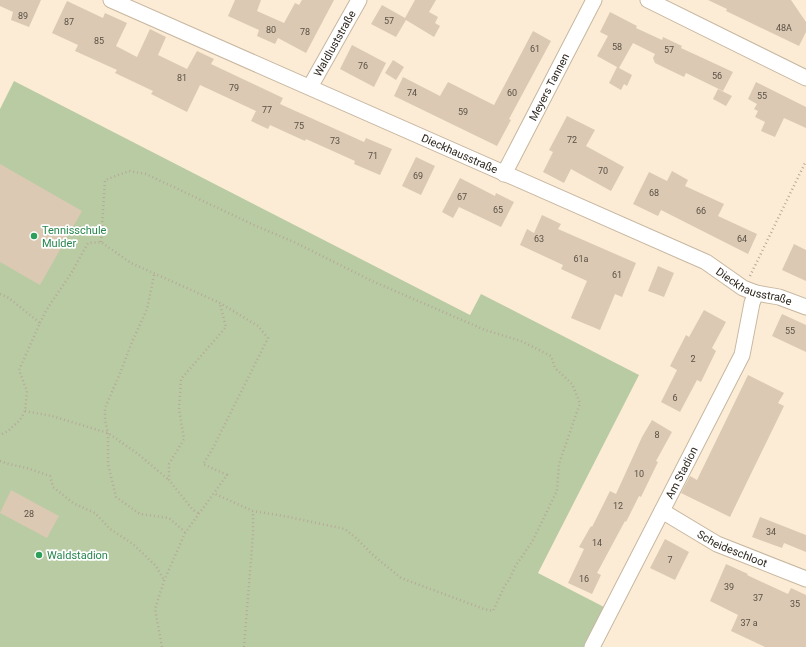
<svg xmlns="http://www.w3.org/2000/svg" width="806" height="647" font-family="Roboto,sans-serif">
<rect width="100%" height="100%" fill="#fcecd5"/>
<path fill="#b9cba3" d="M 14,81 L 470,315 L 481,294 L 639,375 L 538,573 L 604,607 L 584,647 L 0,647 L 0,109 Z"/>
<path fill="#dbc9b3" d="M 0,0 L 41,0 L 29,27 L 11,20 L 13,12 L 0,6 Z
M 235,0 L 261,0 L 257,11 L 284,23 L 295,3 L 299,5 L 302,0 L 334,0 L 306,53 L 278,38 L 275,44 L 257,36 L 259,30 L 228,16 Z
M 415,0 L 436,0 L 429,12 L 438,17 L 435,23 L 440,26 L 434,37 L 406,20 L 396,37 L 371,24 L 382,5 L 405,18 Z
M 708,0 L 791,0 L 806,22 L 806,32 L 799,46 L 726,11 L 727,9 Z
M 67,1 L 103,18 L 105,13 L 127,23 L 116,46 L 137,57 L 150,29 L 166,37 L 158,55 L 187,69 L 197,51 L 214,59 L 211,64 L 283,98 L 280,104 L 364,142 L 366,138 L 392,149 L 380,175 L 354,164 L 355,161 L 306,139 L 305,141 L 270,125 L 268,129 L 251,121 L 256,111 L 200,85 L 187,112 L 151,94 L 153,91 L 115,73 L 117,70 L 75,51 L 78,45 L 52,33 Z
M 610,12 L 637,26 L 636,28 L 662,40 L 663,37 L 682,46 L 681,48 L 733,72 L 723,91 L 686,73 L 684,77 L 655,63 L 653,58 L 655,54 L 633,43 L 619,68 L 632,75 L 627,86 L 624,84 L 621,90 L 609,83 L 617,67 L 597,56 L 608,36 L 600,32 Z
M 533,31 L 551,41 L 509,119 L 511,120 L 497,146 L 394,96 L 403,77 L 440,96 L 448,82 L 494,105 Z
M 352,45 L 386,63 L 374,87 L 340,69 Z
M 393,60 L 404,67 L 396,80 L 385,73 Z
M 756,82 L 806,107 L 806,128 L 784,118 L 775,137 L 761,131 L 765,122 L 755,117 L 758,111 L 754,109 L 757,104 L 748,99 Z
M 718,89 L 732,96 L 726,106 L 713,99 Z
M 567,116 L 595,130 L 586,146 L 624,167 L 611,191 L 571,169 L 564,183 L 543,172 L 553,152 L 549,150 Z
M 416,157 L 435,166 L 421,195 L 402,186 Z
M 0,164 L 82,211 L 40,285 L 0,262 Z
M 672,171 L 688,180 L 685,186 L 724,204 L 718,216 L 757,234 L 748,254 L 661,210 L 658,216 L 633,204 L 649,172 L 667,181 Z
M 460,178 L 495,196 L 496,193 L 514,202 L 501,227 L 459,207 L 453,218 L 442,212 Z
M 542,215 L 561,224 L 558,229 L 636,263 L 622,297 L 615,294 L 600,330 L 571,318 L 587,281 L 561,269 L 563,265 L 520,245 L 527,229 L 534,233 Z
M 794,244 L 806,250 L 806,281 L 782,270 Z
M 658,266 L 674,273 L 664,297 L 648,291 Z
M 704,310 L 726,322 L 712,348 L 716,351 L 701,382 L 697,380 L 680,412 L 661,402 L 677,370 L 670,366 L 686,335 L 689,337 Z
M 782,314 L 806,325 L 806,352 L 772,336 Z
M 748,375 L 784,393 L 778,403 L 784,406 L 730,517 L 681,493 L 690,476 L 697,480 Z
M 652,420 L 672,432 L 656,461 L 658,462 L 641,497 L 639,496 L 626,522 L 625,521 L 597,573 L 601,575 L 592,594 L 568,583 L 584,549 L 579,547 L 591,526 L 592,527 L 610,491 L 616,494 L 642,437 Z
M 11,490 L 59,516 L 47,538 L 0,513 Z
M 760,517 L 806,535 L 806,552 L 784,543 L 782,548 L 752,537 Z
M 665,539 L 689,552 L 675,580 L 650,568 Z
M 726,564 L 748,574 L 747,575 L 788,594 L 791,588 L 806,595 L 806,647 L 765,647 L 731,631 L 738,615 L 710,601 Z"/>
<g fill="none" stroke-linecap="round" stroke-linejoin="round">
<g stroke="#c7b7a0" stroke-width="17">
<g id="minor">
<path id="s1" d="M 111,0 L 706,262 L 743,288 L 756,293 L 779,297 L 806,307"/>
<path d="M 648,0 L 806,78"/>
<path id="s2" d="M 310,87 L 359,0"/>
<path id="s3" d="M 504,174 L 594,0"/>
<path id="s4" d="M 662,511 L 717,544 L 806,579"/>
<path id="s5" d="M 592,647 L 742,355 L 752,303 L 756,293"/>
</g>
</g>
<path stroke="#b6a997" stroke-width="2.5" stroke-dasharray="1 3" stroke-linecap="butt" d="M 101,242 L 105,180 L 129,171 L 146,174 L 256,226 L 294,242 L 372,281 L 485,330 L 521,341 L 551,356 L 555,368 L 572,384 L 580,403 L 559,464 L 557,491 L 532,542 L 516,565 L 509,580 L 504,587 L 493,611 L 484,609 L 401,578 L 374,556 L 356,538 L 345,529 L 284,516 L 253,511 L 213,493
M 154,275 L 147,309 L 132,342 L 121,371 L 105,408 L 105,420 L 108,433 L 108,464 L 116,497 L 140,514 L 169,518 L 185,532
M 750,276 L 806,161
M 0,294 L 9,298 L 40,323 L 19,370 L 27,391 L 25,411 L 20,420 L 8,431 L 0,435
M 40,323 L 47,309 L 72,272 L 88,243 L 101,242 L 131,263 L 220,303 L 258,326 L 268,338 L 212,450 L 203,464 L 227,475 L 185,533 L 164,581 L 155,609 L 162,647
M 25,411 L 52,416 L 108,433 L 138,454 L 169,480
M 0,461 L 9,464 L 27,468 L 50,476 L 53,487 L 73,503 L 95,513 L 110,529 L 133,544 L 156,566 L 164,580
M 198,513 L 193,510 L 169,480 L 169,464 L 184,439 L 179,409 L 181,379 L 226,327 L 220,304
M 244,647 L 253,534 L 253,511"/>
<use href="#minor" stroke="#fff" stroke-width="15"/>
</g>
<g fill="#2e9e5b" stroke="#fff" stroke-width="1.5">
<circle cx="34" cy="236" r="4"/>
<circle cx="39" cy="555" r="4"/>
</g>
<g text-anchor="middle" dominant-baseline="central" stroke-width="3.5" stroke-linejoin="round" paint-order="stroke">
<g font-size="9" fill="#595044">
<text x="23" y="16">89</text>
<text x="389" y="21">57</text>
<text x="69" y="22">87</text>
<text x="784" y="28">48A</text>
<text x="271" y="30">80</text>
<text x="305" y="32">78</text>
<text x="99" y="41">85</text>
<text x="617" y="47">58</text>
<text x="535" y="49">61</text>
<text x="669" y="50">57</text>
<text x="363" y="66">76</text>
<text x="717" y="76">56</text>
<text x="182" y="78">81</text>
<text x="234" y="88">79</text>
<text x="412" y="93">74</text>
<text x="512" y="93">60</text>
<text x="762" y="96">55</text>
<text x="267" y="110">77</text>
<text x="463" y="112">59</text>
<text x="299" y="126">75</text>
<text x="572" y="140">72</text>
<text x="335" y="141">73</text>
<text x="373" y="156">71</text>
<text x="603" y="171">70</text>
<text x="418" y="176">69</text>
<text x="654" y="193">68</text>
<text x="462" y="197">67</text>
<text x="498" y="210">65</text>
<text x="701" y="211">66</text>
<text x="539" y="239">63</text>
<text x="742" y="239">64</text>
<text x="581" y="259">61a</text>
<text x="617" y="275">61</text>
<text x="790" y="331">55</text>
<text x="693" y="359">2</text>
<text x="675" y="398">6</text>
<text x="657" y="435">8</text>
<text x="639" y="474">10</text>
<text x="618" y="506">12</text>
<text x="29" y="514">28</text>
<text x="771" y="532">34</text>
<text x="597" y="543">14</text>
<text x="670" y="560">7</text>
<text x="584" y="579">16</text>
<text x="729" y="587">39</text>
<text x="758" y="598">37</text>
<text x="795" y="604">35</text>
<text x="749" y="623">37 a</text>
</g>
<g font-size="11" fill="#2e281f" stroke="#fff">
<text stroke="none"><textPath href="#s2" startOffset="50">Waldluststraße</textPath></text>
<text stroke="none"><textPath href="#s3" startOffset="98">Meyers Tannen</textPath></text>
<text stroke="none"><textPath href="#s1" startOffset="381">Dieckhausstraße</textPath></text>
<text stroke="none"><textPath href="#s1" startOffset="705">Dieckhausstraße</textPath></text>
<text stroke="none"><textPath href="#s5" startOffset="196">Am Stadion</textPath></text>
<text stroke="none"><textPath href="#s4" startOffset="80">Scheideschloot</textPath></text>
</g>
<g font-size="11" fill="#27864d" stroke="#fff" text-anchor="start">
<text x="42" y="230">Tennisschule<tspan x="42" dy="13">Mulder</tspan></text>
<text x="47" y="555">Waldstadion</text>
</g>
</g>
</svg>
